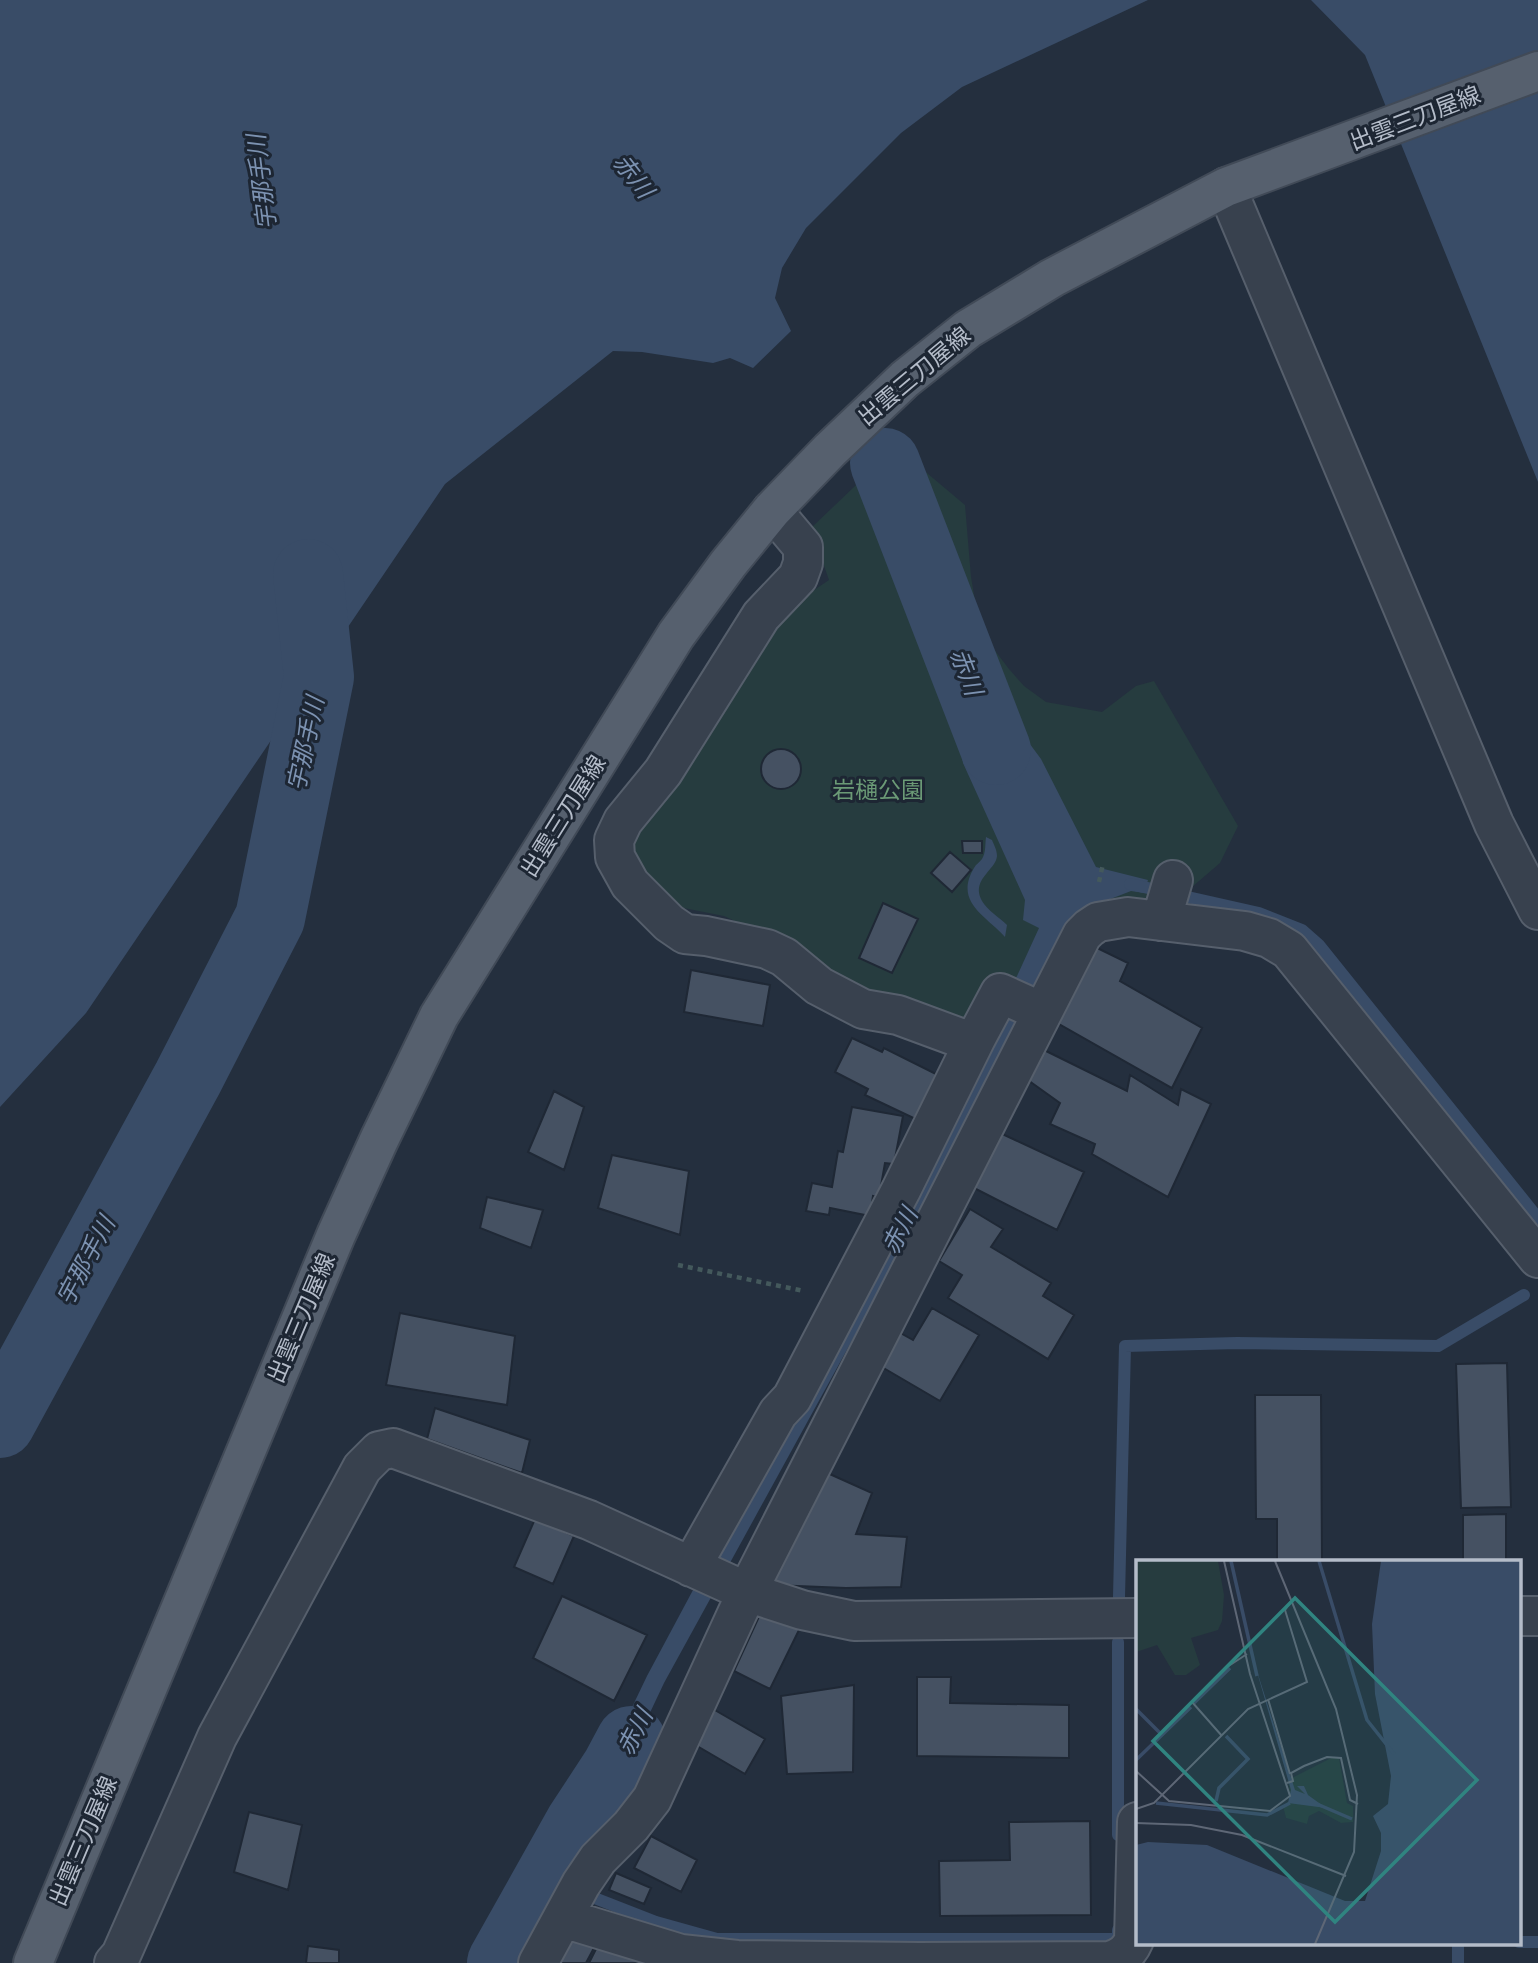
<svg xmlns="http://www.w3.org/2000/svg" width="1538" height="1963" font-family="Rubik,'Noto Sans JP',sans-serif">
<rect width="100%" height="100%" fill="#242f3e"/>
<path fill="#263c3f" d="M 896,447 L 965,505 L 971,577 L 980,631 L 1009,669 L 1024,686 L 1046,702 L 1102,712 L 1136,686 L 1154,681 L 1238,826 L 1220,863 L 1192,887 L 1189,905 L 1143,899 L 1122,900 L 973,1021 L 869,998 L 789,946 L 724,916 L 674,906 L 627,867 L 637,818 L 729,685 L 795,603 L 829,580 L 811,528 Z"/>
<path fill="#394c67" d="M 0,0 L 1148,0 L 962,87 L 901,133 L 806,228 L 782,268 L 775,298 L 791,331 L 753,368 L 730,358 L 713,363 L 642,352 L 613,351 L 445,484 L 86,1013 L 0,1107 Z
M 1311,0 L 1538,0 L 1538,482 L 1365,55 Z
M 967,659 L 1041,759 L 1096,867 L 1148,880 L 1144,893 L 1131,891 L 1090,907 L 664,1683 L 595,1829 L 578,1820 L 647,1676 L 990,1035 L 1039,928 L 1023,920 L 1025,900 L 963,763 L 950,681 L 957,663 Z
M 986,837 L 992,840 C 994,845 997,850 997,856 C 996,870 970,880 982,901 C 987,910 1000,918 1007,925 L 1005,937 C 985,915 954,902 974,868 C 976,864 980,862 982,859 C 986,853 985,844 986,837 Z"/>
<g fill="none" stroke-linecap="round" stroke-linejoin="round">
<path stroke="#394c67" stroke-width="12" d="M 1130,884 L 1259,913 L 1302,930 L 1319,945 L 1538,1218
M 1119,1597 L 1125,1346 L 1237,1343 L 1438,1346 L 1524,1295
M 1118,1835 L 1118,1642
M 549,1879 L 556,1882
M 592,1897 L 656,1922 L 717,1939 L 1118,1939 L 1118,1930
M 1519,1942 L 1538,1942
M 1458,1963 L 1458,1944"/>
<path stroke="#394c67" stroke-width="70" d="M 885,463 L 996,750
M 0,1423 L 188,1078 L 270,918 L 319,677 L 308,574
M 502,1963 L 580,1824 L 616,1769 L 631,1741"/>
</g>
<path fill="#455162" stroke="#1f2835" stroke-width="2" d="M761 769a20 20 0 1 1 40 0a20 20 0 1 1-40 0Z
M 962,841 L 982,841 L 982,853 L 963,853 Z
M 950,852 L 971,870 L 952,892 L 931,873 Z
M 883,903 L 918,919 L 892,973 L 859,958 Z
M 1089,944 L 1128,963 L 1120,981 L 1202,1028 L 1172,1088 L 1059,1024 Z
M 691,970 L 770,985 L 763,1026 L 684,1012 Z
M 852,1038 L 882,1052 L 884,1048 L 948,1080 L 926,1124 L 865,1095 L 868,1089 L 835,1072 Z
M 1042,1049 L 1127,1091 L 1130,1075 L 1178,1105 L 1181,1089 L 1211,1104 L 1168,1197 L 1092,1154 L 1095,1144 L 1050,1124 L 1060,1103 L 1025,1078 Z
M 554,1091 L 584,1107 L 564,1170 L 528,1152 Z
M 852,1107 L 903,1116 L 894,1164 L 885,1163 L 879,1197 L 873,1196 L 870,1216 L 830,1208 L 829,1215 L 806,1211 L 812,1183 L 832,1187 L 838,1151 L 843,1152 Z
M 998,1132 L 1084,1172 L 1057,1230 L 974,1188 Z
M 612,1155 L 689,1171 L 680,1235 L 598,1208 Z
M 487,1197 L 543,1210 L 531,1248 L 480,1228 Z
M 970,1209 L 1003,1229 L 991,1247 L 1051,1283 L 1043,1296 L 1074,1315 L 1048,1359 L 948,1298 L 962,1275 L 939,1261 Z
M 932,1308 L 979,1335 L 940,1401 L 875,1363 L 895,1330 L 913,1340 Z
M 400,1313 L 515,1336 L 507,1405 L 386,1385 Z
M 1507,1363 L 1511,1507 L 1461,1508 L 1456,1364 Z
M 1255,1395 L 1321,1395 L 1322,1562 L 1277,1562 L 1277,1519 L 1256,1519 Z
M 435,1408 L 530,1440 L 522,1473 L 427,1439 Z
M 823,1471 L 872,1493 L 856,1534 L 907,1537 L 901,1587 L 846,1588 L 773,1585 L 779,1554 Z
M 1506,1514 L 1506,1562 L 1463,1562 L 1463,1515 Z
M 535,1519 L 574,1536 L 553,1584 L 514,1567 Z
M 562,1596 L 647,1635 L 614,1701 L 533,1658 Z
M 762,1610 L 800,1628 L 770,1689 L 734,1671 Z
M 917,1677 L 951,1677 L 950,1703 L 1069,1705 L 1069,1758 L 917,1756 Z
M 854,1685 L 853,1772 L 787,1774 L 781,1696 Z
M 713,1709 L 765,1739 L 745,1774 L 692,1743 Z
M 249,1812 L 302,1825 L 288,1890 L 234,1872 Z
M 1090,1821 L 1091,1915 L 940,1916 L 939,1861 L 1010,1860 L 1009,1822 Z
M 651,1836 L 697,1860 L 681,1892 L 634,1868 Z
M 616,1873 L 651,1888 L 644,1904 L 609,1890 Z
M 571,1934 L 595,1946 L 586,1963 L 556,1963 Z
M 308,1946 L 339,1950 L 339,1963 L 306,1963 Z
M 597,1947 L 663,1963 L 589,1963 Z"/>
<g fill="none" stroke-linecap="round" stroke-linejoin="round">
<g stroke="#565f6c" stroke-width="42">
<path id="minor" d="M 1226,187 L 1494,824 L 1538,910
M 772,510 L 803,547 L 803,563 L 798,577 L 761,616 L 663,772 L 623,821 L 614,840 L 615,857 L 630,884 L 669,923 L 685,934 L 706,936 L 767,949 L 784,957 L 819,986 L 863,1009 L 898,1015 L 963,1039 L 976,1038 L 1000,993 L 1042,1012
M 1161,921 L 1173,880
M 691,1567 L 778,1413 L 792,1398 L 901,1190 L 976,1038
M 1519,1616 L 1538,1616
M 563,1918 L 681,1954 L 737,1960 L 919,1962 L 1110,1961 C 1122,1957 1129,1952 1134,1940 L 1137,1822
M 114,1963 L 121,1955 L 217,1737 L 362,1468 L 379,1451 L 393,1448 L 589,1520 L 747,1592 L 802,1610 L 854,1621 L 1137,1618
M 538,1963 L 581,1884 L 598,1859 L 631,1826 L 652,1799 L 747,1592 L 1082,935 L 1089,928 L 1098,922 L 1128,917 L 1245,931 L 1269,938 L 1289,950 L 1538,1258"/>
</g>
<g stroke="#414a57" stroke-width="42">
<path id="major" d="M 33,1963 L 336,1235 L 379,1140 L 439,1016 L 676,635 L 728,564 L 772,510 L 830,450 L 905,379 L 968,329 L 1052,278 L 1226,187 L 1538,71"/>
</g>
<path stroke="#44595c" stroke-width="4.5" stroke-dasharray="5 5" stroke-linecap="butt" d="M 1099,882 L 1103,864
M 678,1265 L 804,1291"/>
<use href="#minor" stroke="#38414e" stroke-width="38"/>
<use href="#major" stroke="#56606e" stroke-width="38"/>
</g>
<g text-anchor="middle" dominant-baseline="central" stroke-width="6" stroke-linejoin="round" paint-order="stroke">
<g font-size="23" fill="#b4bcc9" stroke="#1d2633">
<text transform="translate(1415 118) rotate(-21)">出雲三刀屋線</text>
<text transform="translate(914 376) rotate(-40)">出雲三刀屋線</text>
<text transform="translate(563 816) rotate(-58)">出雲三刀屋線</text>
<text transform="translate(301 1318) rotate(-67)">出雲三刀屋線</text>
<text transform="translate(83 1841) rotate(-67)">出雲三刀屋線</text>
</g>
<g font-size="23" fill="#6b9a76" stroke="#1d2633">
<text x="878" y="790">岩樋公園</text>
</g>
<g font-size="24" font-style="italic" fill="#7c92b1" stroke="#1d2633">
<text transform="translate(633 176) rotate(52)">赤川</text>
<text transform="translate(262 182) rotate(-97)">宇那手川</text>
<text transform="translate(966 672) rotate(69)">赤川</text>
<text transform="translate(306 744) rotate(-78)">宇那手川</text>
<text transform="translate(900 1231) rotate(-63)">赤川</text>
<text transform="translate(86 1261) rotate(-62)">宇那手川</text>
<text transform="translate(635 1732) rotate(-63)">赤川</text>
</g>
</g>
<g transform="translate(1136 1560)">
<rect width="385" height="385" fill="#242f3e"/>
<path d="M 0,1 L 82,1 L 88,35 L 86,61 L 82,70 L 55,78 L 64,105 L 50,115 L 39,115 L 21,85 L 0,92 ZM 195,198 L 203,198 L 211,243 L 217,246 L 217,262 L 205,263 L 183,251 L 173,256 L 171,264 L 150,258 L 147,246 L 155,239 L 152,220 Z" fill="#263c3f"/>
<path d="M 245,1 L 385,1 L 385,384 L 0,384 L 0,285 L 12,282 L 71,285 L 209,341 L 229,341 L 245,291 L 245,273 L 237,256 L 252,244 L 255,216 L 239,134 L 236,64 ZM 119,105 L 159,230 L 169,234 L 161,226 L 168,226 L 172,235 L 190,248 L 152,243 L 155,230 Z" fill="#394c67"/>
<path fill="none" stroke="#394c67" stroke-width="3.5" d="M 95,1 L 121,116M 183,1 L 231,160 L 258,194M 58,143 L 94,108M 0,149 L 26,175M 0,200 L 55,147M 80,241 L 83,228 L 112,199 L 90,176M 20,243 L 131,255 L 154,243M 181,244 L 216,259"/>
<path fill="none" stroke="#5e6776" stroke-width="2" d="M 139,1 L 200,149 L 221,235 L 218,292 L 179,384M 132,139 L 154,214M 86,176 L 56,142 L 91,107 L 111,94M 0,211 L 33,241 L 134,251 L 154,236 L 114,114 L 88,1M 151,223 L 157,221 L 155,213 L 168,206 L 191,197 L 205,198 L 214,240 L 222,244M 0,249 L 18,243 L 112,149 L 171,122 L 149,50 L 156,40M 0,263 L 55,265 L 106,275 L 210,316"/>
<path fill="#308480" fill-opacity="0.15" stroke="#308480" stroke-width="3.5" d="M 159,38 L 341,220 L 199,362 L 17,181 Z"/>
<rect width="385" height="385" fill="none" stroke="#b4bcc9" stroke-width="3.5"/>
</g>
</svg>
